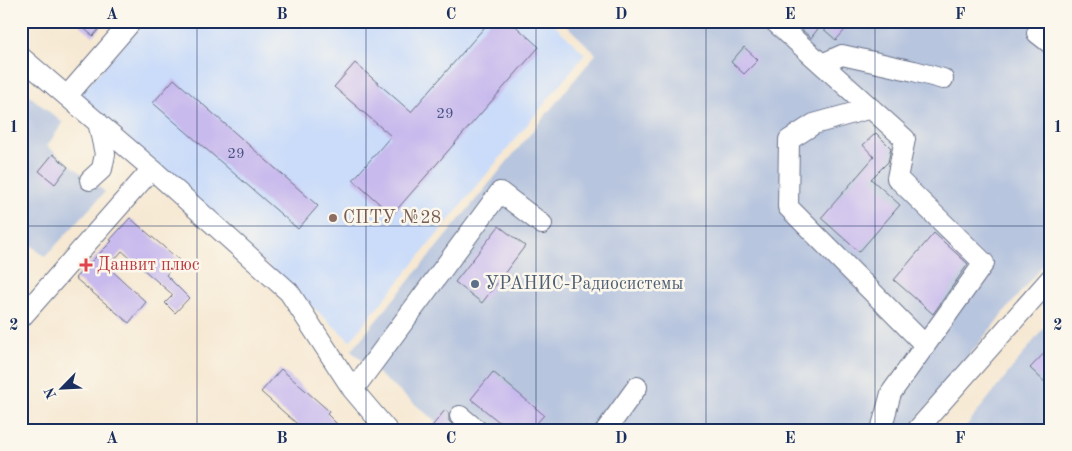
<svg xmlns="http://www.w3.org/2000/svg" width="1072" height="451" font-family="'Old Standard TT',serif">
<rect width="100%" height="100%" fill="#fbf7ec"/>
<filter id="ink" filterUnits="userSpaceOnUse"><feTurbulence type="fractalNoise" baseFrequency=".02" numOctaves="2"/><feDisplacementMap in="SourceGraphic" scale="10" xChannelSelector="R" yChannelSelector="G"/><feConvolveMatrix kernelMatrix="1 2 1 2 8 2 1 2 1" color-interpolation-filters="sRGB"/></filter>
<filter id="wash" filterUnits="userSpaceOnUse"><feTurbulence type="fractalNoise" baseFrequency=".0096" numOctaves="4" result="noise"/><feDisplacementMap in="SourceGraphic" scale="20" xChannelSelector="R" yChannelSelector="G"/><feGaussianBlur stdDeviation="1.12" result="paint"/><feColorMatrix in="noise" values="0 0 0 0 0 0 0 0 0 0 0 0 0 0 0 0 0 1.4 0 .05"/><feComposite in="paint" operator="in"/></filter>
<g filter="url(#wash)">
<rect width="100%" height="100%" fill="#f6e8d2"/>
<path fill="#cadcf9" d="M 146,21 L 550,21 L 585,54 L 350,341 L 80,94 Z"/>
<path fill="#b7c5de" d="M 562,21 L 1051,21 L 1051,255 L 908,430 L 446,430 L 351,351 L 596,54 Z
M 21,89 L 63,123 L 47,146 L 105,192 L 45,257 L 21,237 Z
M 1051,319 L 1051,430 L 963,430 Z"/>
<g id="blocks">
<path fill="#c8baed" d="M 75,21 L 106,21 L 93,36 Z
M 490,21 L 510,21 L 539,47 L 392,215 L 353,180 L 391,136 L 334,87 L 355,63 L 411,112 Z
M 792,21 L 853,21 L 836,40 L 820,26 L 811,38 Z
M 744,47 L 758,60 L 744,74 L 731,62 Z
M 174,79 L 318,206 L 298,229 L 153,103 Z
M 876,133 L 891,148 L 888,162 L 871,179 L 900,205 L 859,252 L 821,218 L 874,157 L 863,145 Z
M 53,154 L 68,167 L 55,184 L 39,171 Z
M 130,218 L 179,260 L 166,275 L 189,298 L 175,313 L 165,303 L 173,295 L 122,251 L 108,267 L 146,302 L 129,323 L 75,278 L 112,241 L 110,240 Z
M 499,226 L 525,246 L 482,303 L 455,282 Z
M 934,233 L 968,264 L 933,314 L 894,280 Z
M 1051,346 L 1051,388 L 1030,368 Z
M 281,369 L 329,411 L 327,414 L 343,430 L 304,430 L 261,392 Z
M 493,372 L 544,415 L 531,430 L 509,430 L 471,399 Z
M 445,410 L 449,413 L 449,421 L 458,430 L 429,430 Z"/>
</g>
</g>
<g filter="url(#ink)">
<use href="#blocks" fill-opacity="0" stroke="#687087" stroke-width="1"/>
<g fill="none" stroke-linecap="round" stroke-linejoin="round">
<g stroke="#687087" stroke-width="22">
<path id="minor" d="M 774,21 L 905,139 L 897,178 L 984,263 L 891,393 L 881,430
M 1037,33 L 1051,44
M 21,57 L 152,169 L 289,292 L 353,390 L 387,430
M 822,64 L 842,55 L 914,71 L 943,79
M 67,96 L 132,21
M 871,108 L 814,124 L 789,140 L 788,207 L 925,345
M 90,180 L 102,169 L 105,154 L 98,122
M 21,318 L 152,169
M 353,390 L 500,192 L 542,224
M 460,416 L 477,430
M 606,430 L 637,387
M 917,430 L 1051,278"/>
</g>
<use href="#minor" stroke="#fff" stroke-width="20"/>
</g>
</g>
<path fill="none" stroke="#1b2f5e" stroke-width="1" stroke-opacity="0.55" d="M 197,21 L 197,430M 366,21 L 366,430M 536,21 L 536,430M 706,21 L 706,430M 875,21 L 875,430M 21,226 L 1051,226"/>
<circle fill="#8d6e63" stroke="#fbf7ec" stroke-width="2" cx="333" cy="218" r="5"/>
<path fill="#e0444e" stroke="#fbf7ec" stroke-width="2" d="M83.5 257.5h5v5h5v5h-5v5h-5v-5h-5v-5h5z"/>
<circle fill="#5c6f8a" stroke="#fbf7ec" stroke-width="2" cx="475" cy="284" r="5"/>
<g text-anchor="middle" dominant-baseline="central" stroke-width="5" stroke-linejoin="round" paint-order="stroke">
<g font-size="15" fill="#465282">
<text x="445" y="114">29</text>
<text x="236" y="154">29</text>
</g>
<g font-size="18" fill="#785e54" stroke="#fbf7ec" text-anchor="start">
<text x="343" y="218">СПТУ №28</text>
</g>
<g font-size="18" fill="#be3a42" stroke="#fbf7ec" text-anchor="start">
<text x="97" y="265">Данвит плюс</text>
</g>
<g font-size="18" fill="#4e5e75" stroke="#fbf7ec" text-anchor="start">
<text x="485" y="284">УРАНИС-Радиосистемы</text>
</g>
</g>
<rect width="1072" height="451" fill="none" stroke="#fbf7ec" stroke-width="55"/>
<g transform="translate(62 388) rotate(246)" stroke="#fbf7ec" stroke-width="4" paint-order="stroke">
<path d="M0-4L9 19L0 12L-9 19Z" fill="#1b2f5e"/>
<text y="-8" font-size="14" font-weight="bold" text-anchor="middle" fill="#1b2f5e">N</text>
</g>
<rect x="28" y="28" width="1016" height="396" fill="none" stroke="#1b2f5e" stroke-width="2"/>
<g font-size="16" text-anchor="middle" font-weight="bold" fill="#1b2f5e">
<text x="112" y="19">A</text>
<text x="282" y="19">B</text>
<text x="451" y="19">C</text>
<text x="621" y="19">D</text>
<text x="790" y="19">E</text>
<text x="960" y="19">F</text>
<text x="14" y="132">1</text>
<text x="1058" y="132">1</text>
<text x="14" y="330">2</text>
<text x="1058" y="330">2</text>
<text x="112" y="443">A</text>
<text x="282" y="443">B</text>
<text x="451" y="443">C</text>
<text x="621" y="443">D</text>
<text x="790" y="443">E</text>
<text x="960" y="443">F</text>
</g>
</svg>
